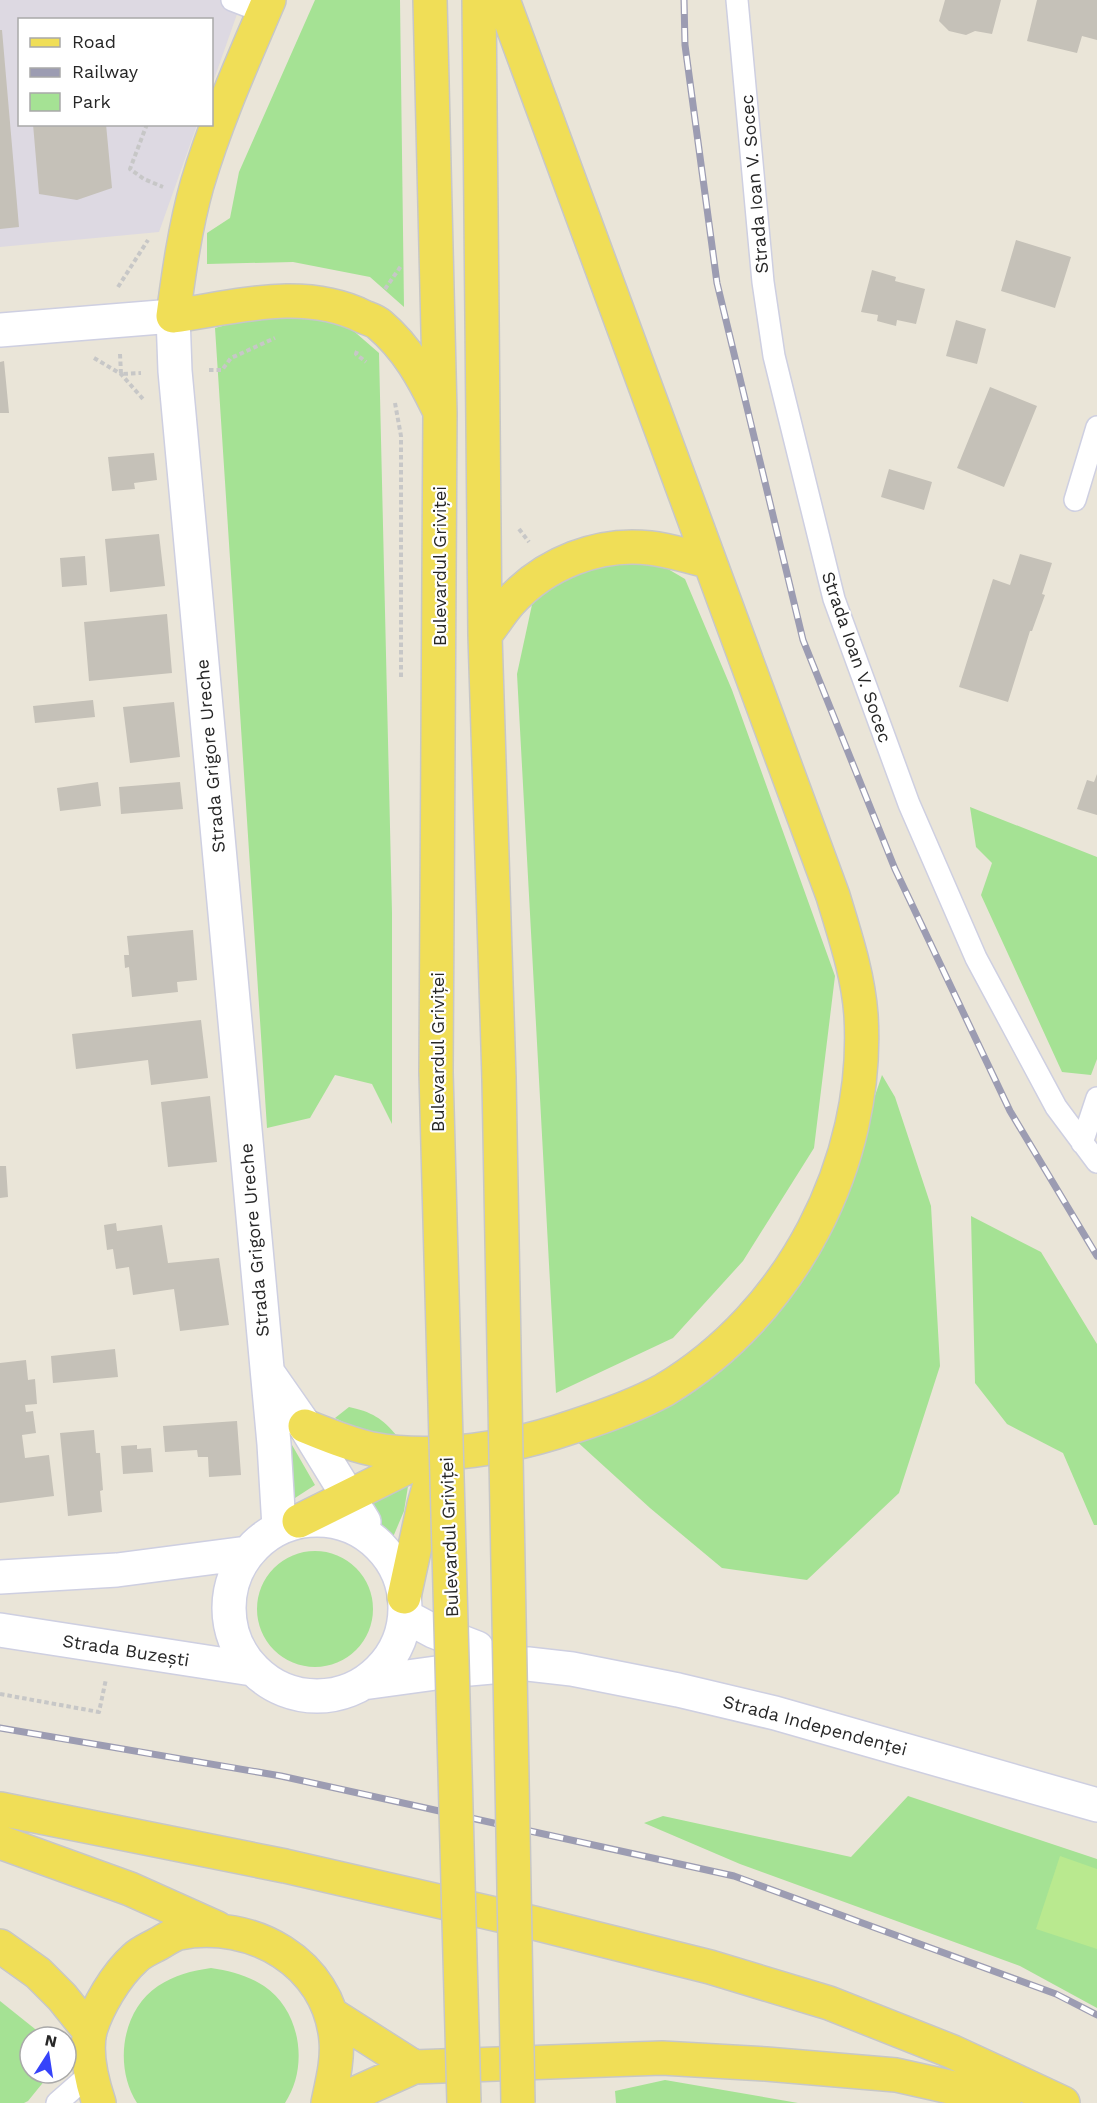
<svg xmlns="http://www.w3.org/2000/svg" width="1097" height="2103" font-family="'Work Sans',sans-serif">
<rect width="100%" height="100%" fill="#eae5d8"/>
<path fill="#ddd9e2" d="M 0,0 L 242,0 L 212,85 L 212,20 L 20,20 L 20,124 L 197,125 L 159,232 L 0,247 Z"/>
<path fill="#a5e294" d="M 315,0 L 400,0 L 404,307 L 370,277 L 293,262 L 207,264 L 207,233 L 230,218 L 239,172 Z
M 285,309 L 341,320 L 379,353 L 392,913 L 392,1124 L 372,1084 L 335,1075 L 310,1118 L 267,1128 L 215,328 Z
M 592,561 L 656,562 L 685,579 L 732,690 L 835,976 L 814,1148 L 743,1261 L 673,1338 L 556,1393 L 517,674 L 533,600 Z
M 970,807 L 1097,857 L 1097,1059 L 1091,1075 L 1062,1072 L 981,895 L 992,863 L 976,847 Z
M 882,1075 L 895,1097 L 931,1206 L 940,1366 L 899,1493 L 807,1580 L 722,1568 L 650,1508 L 573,1438 L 761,1327 L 825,1243 Z
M 971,1216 L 1041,1252 L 1097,1344 L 1097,1525 L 1094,1525 L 1063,1453 L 1007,1424 L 975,1383 Z
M 349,1407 C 372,1412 382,1418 397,1436 L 367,1434 L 335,1418 Z
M 273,1412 L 315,1485 L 295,1498 Z
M 409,1480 L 404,1511 L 388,1549 L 366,1506 Z
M257 1609a58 58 0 1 1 116 0a58 58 0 1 1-116 0Z
M 908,1796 L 1097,1859 L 1097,2008 L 1020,1966 L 740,1864 L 644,1823 L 663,1816 L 851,1857 Z
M 211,1968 C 230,1971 247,1975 264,1986 C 301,2011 309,2067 285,2103 L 137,2103 C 114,2067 121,2011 158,1986 C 175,1975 191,1971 211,1968 Z
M 0,2001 L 45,2037 L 30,2037 L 30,2073 L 50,2074 L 28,2101 L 24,2103 L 0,2103 Z
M 665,2080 L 798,2103 L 616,2103 L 615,2091 Z"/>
<path fill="#b9e98f" d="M 1060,1856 L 1097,1869 L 1097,1949 L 1036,1929 Z"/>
<path fill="#c5c1b8" d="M 945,0 L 1001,0 L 992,34 L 975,31 L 966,35 L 949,31 L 939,21 Z
M 1037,0 L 1097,0 L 1097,40 L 1082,36 L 1077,53 L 1027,41 Z
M 0,30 L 2,30 L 19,227 L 0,229 Z
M 33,124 L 106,124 L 112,188 L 77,200 L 39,194 Z
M 1016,240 L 1071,257 L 1055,308 L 1001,291 Z
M 872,270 L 896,277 L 895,281 L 925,289 L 916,324 L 897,320 L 896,326 L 877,321 L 878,315 L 861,312 Z
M 956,320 L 986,329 L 977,364 L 946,356 Z
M 4,361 L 9,413 L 0,413 L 0,362 Z
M 990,387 L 1037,406 L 1004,487 L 957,468 Z
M 154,453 L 157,480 L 134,483 L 135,489 L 112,491 L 108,457 Z
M 889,469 L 932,482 L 924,510 L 881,497 Z
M 159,534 L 165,586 L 110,592 L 105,539 Z
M 1020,554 L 1052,563 L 1042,594 L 1045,595 L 1032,631 L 1030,631 L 1008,702 L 959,687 L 993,579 L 1010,585 Z
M 85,556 L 87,585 L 62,587 L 60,558 Z
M 167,614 L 172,673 L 89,681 L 84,622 Z
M 93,700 L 95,717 L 35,723 L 33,706 Z
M 174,702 L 180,757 L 130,763 L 123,707 Z
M 1097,774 L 1097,815 L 1077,809 L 1087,780 L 1094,782 Z
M 98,782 L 101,806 L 60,811 L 57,788 Z
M 180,782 L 183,809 L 121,814 L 119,787 Z
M 193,930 L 197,980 L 177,982 L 178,992 L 132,997 L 129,967 L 125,968 L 124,955 L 129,955 L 127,936 Z
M 201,1020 L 208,1078 L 151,1085 L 148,1060 L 76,1069 L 72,1034 Z
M 210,1096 L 217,1162 L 168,1167 L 161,1102 Z
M 0,1166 L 6,1166 L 8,1197 L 0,1198 Z
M 116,1223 L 117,1231 L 162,1225 L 168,1263 L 219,1258 L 229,1325 L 180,1331 L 174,1289 L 133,1295 L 129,1267 L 116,1269 L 113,1249 L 107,1250 L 104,1225 Z
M 115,1349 L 118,1377 L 53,1383 L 51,1356 Z
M 26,1360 L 28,1380 L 35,1379 L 37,1404 L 25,1405 L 26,1412 L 33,1411 L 36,1433 L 22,1435 L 25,1458 L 49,1455 L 54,1496 L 0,1503 L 0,1363 Z
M 237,1421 L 241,1475 L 209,1477 L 208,1457 L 198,1457 L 197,1450 L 165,1452 L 163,1426 Z
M 94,1430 L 96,1453 L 100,1453 L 103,1490 L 100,1491 L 102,1512 L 68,1516 L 60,1433 Z
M 137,1445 L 137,1449 L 151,1448 L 153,1472 L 123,1474 L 121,1446 Z"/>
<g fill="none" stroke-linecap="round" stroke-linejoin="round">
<g stroke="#cecfe1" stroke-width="24">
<path id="lane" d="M 232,0 L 263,12
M 737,0 L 763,282 L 774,356 L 834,599 L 909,804 L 976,958 L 1056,1107 L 1097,1162
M 1075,500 L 1097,427
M 1082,1143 L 1097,1098
M 57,2103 L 90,2074"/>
</g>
<g stroke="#cecfe1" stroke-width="36">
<path id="street" d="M 0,330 L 173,316"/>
</g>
<g stroke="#cecfe1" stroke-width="36">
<path id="secondary" d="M 173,316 L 175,371 L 274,1444 L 279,1527
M 268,1373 L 305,1426 L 364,1522
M229 1608a88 88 0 1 1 176 0a88 88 0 1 1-176 0Z
M 0,1577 L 117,1570 L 247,1553
M 405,1616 L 433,1631 L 477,1648
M 0,1630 L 252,1669
M 363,1683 L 458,1670 L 528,1664 L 572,1669 L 678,1690 L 775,1713 L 1097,1805"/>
</g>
<g stroke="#c7c7c7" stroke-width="36">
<path id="primary" d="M 269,0 C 243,61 216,121 197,185 C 185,228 179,272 173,316 C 236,307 304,287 364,317 C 369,319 376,321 380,325 C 407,348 423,377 438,408
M 430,0 L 440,413 L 436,1072
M 479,0 L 485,635 L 499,1078
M 485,635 C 494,624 501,612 510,602 C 545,563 599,542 650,548 C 670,550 689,557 708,561
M 305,1426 C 327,1435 349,1444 372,1449 C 436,1461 511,1448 572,1427 C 603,1417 635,1406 664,1390 C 791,1314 870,1163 861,1015 C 858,974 845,936 833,896 L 503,0
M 299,1521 L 432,1455
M 404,1597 L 424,1505 L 439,1452
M 0,1809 L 285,1866 L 534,1923 L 710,1967 L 829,2003 L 953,2052 L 1063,2103
M 0,1842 L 130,1889 L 217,1928
M 0,1946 L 38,1973 L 62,1997 L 90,2032
M 331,2014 L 414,2067
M 99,2103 C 92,2082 85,2053 90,2031 C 97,2007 116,1975 135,1958 C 141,1952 151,1948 158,1944 C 165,1940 172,1935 179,1933 C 252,1919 329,1962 336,2040 C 338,2061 332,2083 328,2103
M 334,2103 L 414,2067 L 662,2058 L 766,2064 L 896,2075 L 968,2091 L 1004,2103"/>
</g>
<path stroke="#c7c7c7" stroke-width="4" stroke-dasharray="4.5 3" stroke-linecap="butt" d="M 147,124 L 130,169 L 144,179 L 163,187
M 118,287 L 148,240
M 385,289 L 401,266
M 357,351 L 356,354 L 366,362
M 120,354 L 121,374 L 141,373
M 94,358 L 121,374 L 143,399
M 209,370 L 222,370 L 231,358 L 275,338
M 395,403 L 401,436 L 401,677
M 519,529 L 529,542
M 0,1694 L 99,1712 L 106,1679"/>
<use href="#lane" stroke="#fff" stroke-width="21"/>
<use href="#street" stroke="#fff" stroke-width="33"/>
<use href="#secondary" stroke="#fff" stroke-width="33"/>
<use href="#primary" stroke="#f0de57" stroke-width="33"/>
<g stroke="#9c9cb2" stroke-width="7">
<path id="rail" d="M 684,0 L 685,45 L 717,283 L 803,640 L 895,869 L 1010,1111 L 1097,1256
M 0,1728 L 281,1776 L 734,1876 L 1056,1994 L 1097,2015"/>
</g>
<use href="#rail" stroke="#fff" stroke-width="4.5" stroke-dasharray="14" stroke-linecap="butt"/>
<g stroke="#c7c7c7" stroke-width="36" stroke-linecap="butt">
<path id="primary-bridge" d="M 436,1072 L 464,2103
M 499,1078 L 518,2103"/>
</g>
<use href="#primary-bridge" stroke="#f0de57" stroke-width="33"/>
</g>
<g text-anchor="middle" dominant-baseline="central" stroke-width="4.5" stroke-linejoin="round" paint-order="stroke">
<g font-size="18" fill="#272727" stroke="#fff">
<text transform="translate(754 184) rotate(-95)">Strada Ioan V. Socec</text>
<text transform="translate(439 566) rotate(-90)">Bulevardul Griviței</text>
<text transform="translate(857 657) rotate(71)">Strada Ioan V. Socec</text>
<text transform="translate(210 756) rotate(-95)">Strada Grigore Ureche</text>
<text transform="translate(437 1052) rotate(-90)">Bulevardul Griviței</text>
<text transform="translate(254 1240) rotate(-95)">Strada Grigore Ureche</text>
<text transform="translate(449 1537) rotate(-92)">Bulevardul Griviței</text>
<text transform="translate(126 1650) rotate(9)">Strada Buzești</text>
<text transform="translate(815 1725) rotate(15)">Strada Independenței</text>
</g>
</g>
<rect x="18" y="18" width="195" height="108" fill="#ffffff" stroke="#a9a9a9" stroke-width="1.5"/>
<rect x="30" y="38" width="30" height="9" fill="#f0de57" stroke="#a9a9a9" stroke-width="1.5"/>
<text x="72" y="48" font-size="18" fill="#272727">Road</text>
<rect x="30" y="68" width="30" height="9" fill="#9c9cb2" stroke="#a9a9a9" stroke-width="1.5"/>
<text x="72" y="78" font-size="18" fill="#272727">Railway</text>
<rect x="30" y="93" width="30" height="18" fill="#a5e294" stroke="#a9a9a9" stroke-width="1.5"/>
<text x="72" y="108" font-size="18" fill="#272727">Park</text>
<g transform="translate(48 2055) rotate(12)"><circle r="28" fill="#ffffff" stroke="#a9a9a9" stroke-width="1.5"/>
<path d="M0-4.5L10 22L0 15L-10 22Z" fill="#3643fa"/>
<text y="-9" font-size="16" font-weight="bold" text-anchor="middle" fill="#272727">N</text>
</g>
</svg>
